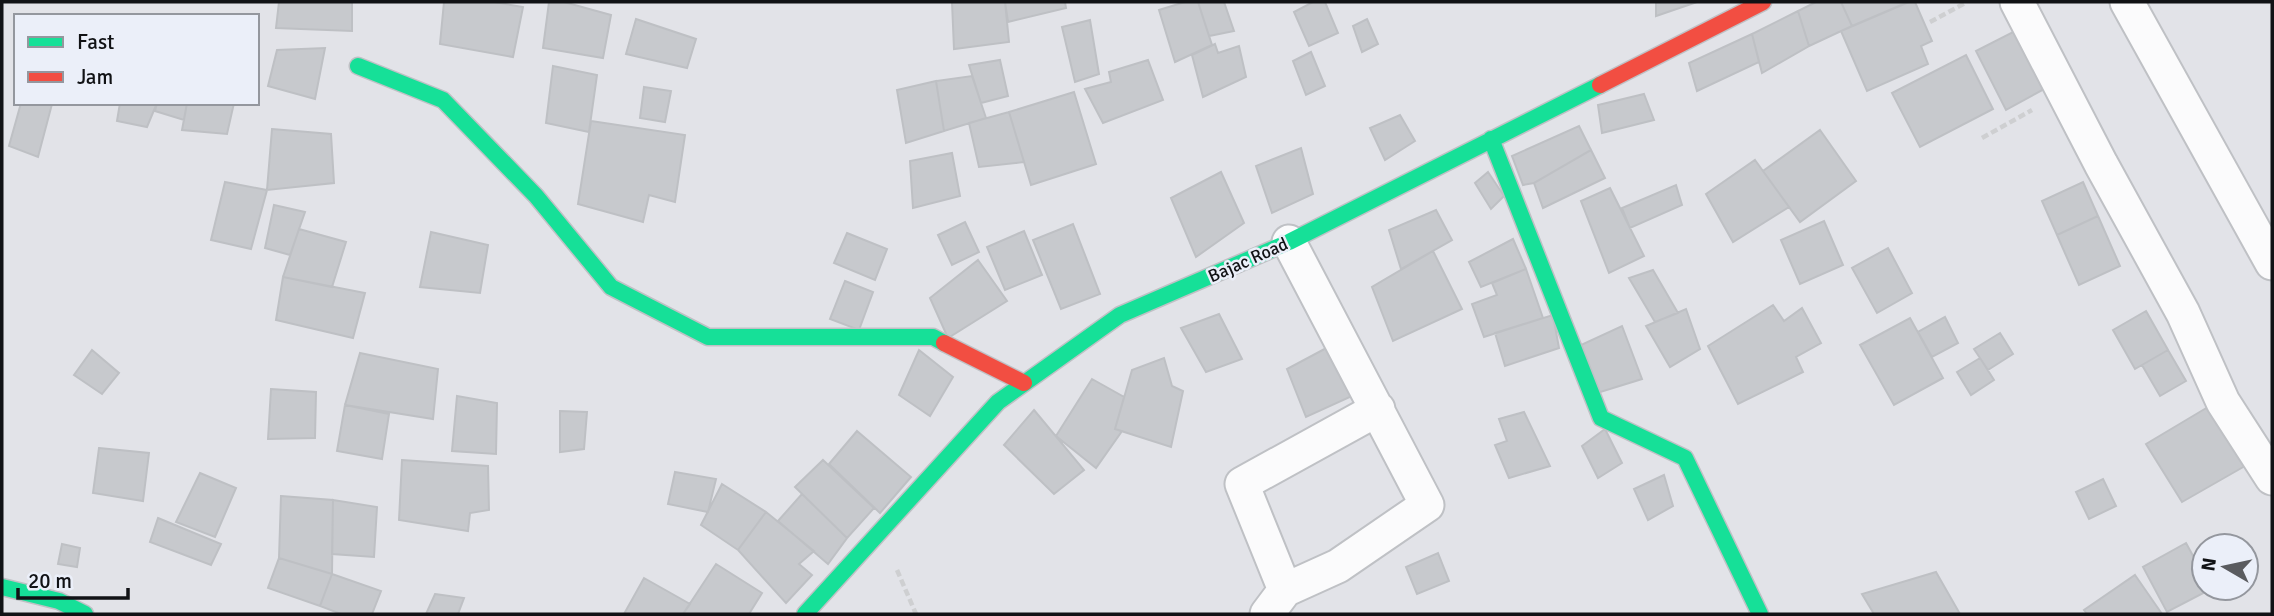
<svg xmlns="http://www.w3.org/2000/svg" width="2274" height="616" font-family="Signika,sans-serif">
<rect width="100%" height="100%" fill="#e2e3e8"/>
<path fill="#c7c9cd" stroke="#bec0c4" stroke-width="2" d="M 279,2 L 352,2 L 352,31 L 276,28 Z
M 444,2 L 494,2 L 523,7 L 513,57 L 440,44 Z
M 549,2 L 564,2 L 611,15 L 603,58 L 543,48 Z
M 952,2 L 1005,2 L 1009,42 L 954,49 Z
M 1005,2 L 1065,2 L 1066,8 L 1008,22 Z
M 1185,2 L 1198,2 L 1212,45 L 1175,62 L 1159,10 Z
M 1198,2 L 1224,2 L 1234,31 L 1209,36 Z
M 1313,2 L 1325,2 L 1338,33 L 1309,46 L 1294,12 Z
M 1656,2 L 1697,2 L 1656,16 Z
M 1816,2 L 1841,2 L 1852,26 L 1809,46 L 1798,11 Z
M 1841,2 L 1905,2 L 1906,3 L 1852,26 Z
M 1909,2 L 1915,2 L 1932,41 L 1921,46 L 1928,64 L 1867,91 L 1841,31 Z
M 1798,11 L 1809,46 L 1762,73 L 1752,34 Z
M 636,19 L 696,39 L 687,68 L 626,54 Z
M 1367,19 L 1378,44 L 1362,52 L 1353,26 Z
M 1090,20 L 1099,74 L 1075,82 L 1062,27 Z
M 2015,31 L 2046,88 L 2006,110 L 1976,51 Z
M 1752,34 L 1759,62 L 1697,91 L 1689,63 Z
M 1215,44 L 1218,53 L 1239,46 L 1246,77 L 1203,97 L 1192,55 Z
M 325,48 L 315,99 L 268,86 L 277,50 Z
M 1311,52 L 1325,86 L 1306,95 L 1293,61 Z
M 1966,55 L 1993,109 L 1920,147 L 1892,93 Z
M 1000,60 L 1008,96 L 981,103 L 969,65 Z
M 1148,60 L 1163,100 L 1103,123 L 1085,89 L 1111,82 L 1109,72 Z
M 553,66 L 597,75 L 589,132 L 546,123 Z
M 972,76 L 986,118 L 944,131 L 936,81 Z
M 936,81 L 944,131 L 906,143 L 897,90 Z
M 644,87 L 671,91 L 665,122 L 640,118 Z
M 1074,92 L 1096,164 L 1031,185 L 1009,112 Z
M 1644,94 L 1654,120 L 1602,133 L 1598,105 Z
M 21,103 L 52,104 L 38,157 L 9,146 Z
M 120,103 L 157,103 L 147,127 L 117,121 Z
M 157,103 L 187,103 L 184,120 L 155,111 Z
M 187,103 L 234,103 L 227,134 L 182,130 Z
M 1009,112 L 1024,162 L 979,167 L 969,123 Z
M 1400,115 L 1415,141 L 1385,160 L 1370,128 Z
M 591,121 L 685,135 L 675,202 L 649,195 L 643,222 L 578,204 Z
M 1579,126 L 1591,150 L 1534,183 L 1523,185 L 1512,156 Z
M 272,129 L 331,134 L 334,183 L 267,190 Z
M 1820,130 L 1856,181 L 1800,222 L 1763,171 Z
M 1301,148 L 1313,194 L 1272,213 L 1256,166 Z
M 1591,150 L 1605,178 L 1543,208 L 1534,183 Z
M 952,153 L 960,196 L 913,208 L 910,161 Z
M 1755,160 L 1789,207 L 1733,242 L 1706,194 Z
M 1221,172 L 1244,223 L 1196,257 L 1171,198 Z
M 1488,172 L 1504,196 L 1491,209 L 1475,183 Z
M 225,182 L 267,190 L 251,249 L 211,240 Z
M 2083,182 L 2098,216 L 2057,235 L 2042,201 Z
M 1676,185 L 1682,205 L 1630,228 L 1622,208 Z
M 1610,188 L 1644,256 L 1609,273 L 1581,201 Z
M 274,205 L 305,212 L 290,255 L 265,248 Z
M 1436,210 L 1452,240 L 1401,269 L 1389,230 Z
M 2098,216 L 2120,266 L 2079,285 L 2057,235 Z
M 1824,221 L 1843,265 L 1800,284 L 1781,240 Z
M 965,222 L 979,252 L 952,265 L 938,235 Z
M 1073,224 L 1100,294 L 1061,309 L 1033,240 Z
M 299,229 L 346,242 L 332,287 L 283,277 Z
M 1024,231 L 1042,275 L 1005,290 L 987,247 Z
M 431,232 L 488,245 L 480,293 L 420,287 Z
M 847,233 L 887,249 L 875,280 L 834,263 Z
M 1513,239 L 1526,269 L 1481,287 L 1469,262 Z
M 1888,248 L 1912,293 L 1877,313 L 1852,268 Z
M 1433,251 L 1462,309 L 1393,341 L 1372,287 Z
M 978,260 L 1007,301 L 948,338 L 930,298 Z
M 1526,269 L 1543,318 L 1484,337 L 1472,304 L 1497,295 L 1492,283 Z
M 1653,270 L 1678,313 L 1655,322 L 1629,278 Z
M 283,277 L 365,293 L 353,338 L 276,320 Z
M 845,281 L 873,292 L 859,330 L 830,319 Z
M 1773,305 L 1784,321 L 1802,308 L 1821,343 L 1796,357 L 1803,372 L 1738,404 L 1708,346 Z
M 1686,309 L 1700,349 L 1670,367 L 1646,326 Z
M 2146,311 L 2168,350 L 2135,369 L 2113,330 Z
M 1219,314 L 1242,359 L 1206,372 L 1181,328 Z
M 1553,315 L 1559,348 L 1505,366 L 1495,333 Z
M 1945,317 L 1958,343 L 1932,357 L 1918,332 Z
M 1910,318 L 1943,378 L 1894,405 L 1860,345 Z
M 1622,326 L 1642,379 L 1597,393 L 1581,345 Z
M 2000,333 L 2013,354 L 1988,370 L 1974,349 Z
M 1332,345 L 1352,396 L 1306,417 L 1287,369 Z
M 92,350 L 119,373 L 102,394 L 74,375 Z
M 919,350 L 953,377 L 930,416 L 899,395 Z
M 2168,350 L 2186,381 L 2160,396 L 2142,365 Z
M 360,353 L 438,369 L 433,419 L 345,405 Z
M 1164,358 L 1172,386 L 1183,391 L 1171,447 L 1115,429 L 1132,370 Z
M 1980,358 L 1994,380 L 1971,395 L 1957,372 Z
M 1092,379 L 1124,397 L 1115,429 L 1122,431 L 1096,468 L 1056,436 Z
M 271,389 L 316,392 L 315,438 L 268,439 Z
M 457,396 L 497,403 L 496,454 L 452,451 Z
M 345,405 L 389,414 L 382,459 L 337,451 Z
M 2208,407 L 2245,466 L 2182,502 L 2146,444 Z
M 1034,410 L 1084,470 L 1054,494 L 1004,445 Z
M 560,411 L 587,412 L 584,449 L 560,452 Z
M 1524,412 L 1550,466 L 1509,478 L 1495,445 L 1507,441 L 1499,419 Z
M 1605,429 L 1622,463 L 1598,478 L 1582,446 Z
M 857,431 L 911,477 L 880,513 L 829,464 Z
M 99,448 L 149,453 L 143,501 L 93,493 Z
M 402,460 L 488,466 L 489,510 L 470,513 L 468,531 L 399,520 Z
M 823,460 L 874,508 L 847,538 L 795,487 Z
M 675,472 L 716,479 L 708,512 L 668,504 Z
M 200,473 L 236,488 L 215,537 L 176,522 Z
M 1664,475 L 1673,506 L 1648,520 L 1634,489 Z
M 2103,479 L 2116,506 L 2089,519 L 2076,492 Z
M 722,484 L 766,512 L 738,550 L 701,525 Z
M 802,494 L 847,538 L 828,564 L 778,521 Z
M 281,496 L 333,500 L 332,574 L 279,558 Z
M 333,500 L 377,507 L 374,557 L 332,554 Z
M 766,512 L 814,551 L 799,564 L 812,575 L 786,603 L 738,550 Z
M 158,518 L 221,544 L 211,565 L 150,542 Z
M 2186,543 L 2204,576 L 2204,588 L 2211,589 L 2167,612 L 2143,567 Z
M 62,544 L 80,548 L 77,567 L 58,564 Z
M 1438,553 L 1449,581 L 1417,594 L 1406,567 Z
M 279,558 L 332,574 L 320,606 L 268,588 Z
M 716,564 L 762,593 L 749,614 L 683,614 Z
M 1936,572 L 1960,614 L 1874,614 L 1862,594 Z
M 332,574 L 381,591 L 372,614 L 341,614 L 320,606 Z
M 2135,575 L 2162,614 L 2087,614 L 2084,610 Z
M 644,578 L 690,604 L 683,614 L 624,614 Z
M 435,594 L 464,598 L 458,614 L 426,614 Z"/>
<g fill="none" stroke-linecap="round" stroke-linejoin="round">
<g stroke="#bfc1c5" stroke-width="37">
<path id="street" d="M 2017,2 L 2101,164 L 2183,313 L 2223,402 L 2272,478
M 2127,2 L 2272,263
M 1285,590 L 1242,484 L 1378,409
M 1267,614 L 1285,590 L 1338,566 L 1427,505 L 1289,242"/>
</g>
<g stroke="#bfc1c5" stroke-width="19">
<path id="fast" d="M 358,66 L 443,100 L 536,196 L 611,287 L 708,337 L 933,337 L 944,343
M 1491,139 L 1601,418 L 1685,458 L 1760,614
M 2,587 L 59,601 L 85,614
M 805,614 L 998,402 L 1120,315 L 1289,242 L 1600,85"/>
</g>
<g stroke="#bfc1c5" stroke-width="19">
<path id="jam" d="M 1600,85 L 1763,2
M 944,343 L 1024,383"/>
</g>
<path stroke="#cecfd1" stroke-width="4.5" stroke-dasharray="7 3.5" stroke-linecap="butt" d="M 1930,22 L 1967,2
M 1982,138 L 2032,110
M 897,570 L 916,614"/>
<use href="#street" stroke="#fbfbfc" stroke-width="33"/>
<use href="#fast" stroke="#16e098" stroke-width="16"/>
<use href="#jam" stroke="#f24e42" stroke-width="16"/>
</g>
<g text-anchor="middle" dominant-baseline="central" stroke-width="5" stroke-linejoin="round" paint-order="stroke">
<g font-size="18" fill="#111215" stroke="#ebeff9">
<text transform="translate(1248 260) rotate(-24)">Bajac Road</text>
</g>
</g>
<rect width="2274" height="616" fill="none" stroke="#111215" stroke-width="7"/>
<rect x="14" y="14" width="245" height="91" fill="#ebeff9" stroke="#94979e" stroke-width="2"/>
<rect x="28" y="37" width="35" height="10" fill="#16e098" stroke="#94979e" stroke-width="2"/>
<text x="77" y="49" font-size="21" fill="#111215">Fast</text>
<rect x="28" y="72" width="35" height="10" fill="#f24e42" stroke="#94979e" stroke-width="2"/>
<text x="77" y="84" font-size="21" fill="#111215">Jam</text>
<g transform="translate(2225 567) rotate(279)"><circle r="33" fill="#ebeff9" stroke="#94979e" stroke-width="2"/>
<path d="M0-5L12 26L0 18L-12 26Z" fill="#5a5b5f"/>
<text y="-10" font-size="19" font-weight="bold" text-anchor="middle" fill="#111215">N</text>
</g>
<path d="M18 588v10h110v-10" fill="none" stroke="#111215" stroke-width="3.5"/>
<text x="28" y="588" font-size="21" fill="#111215" stroke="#ebeff9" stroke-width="5" paint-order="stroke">20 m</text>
</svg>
